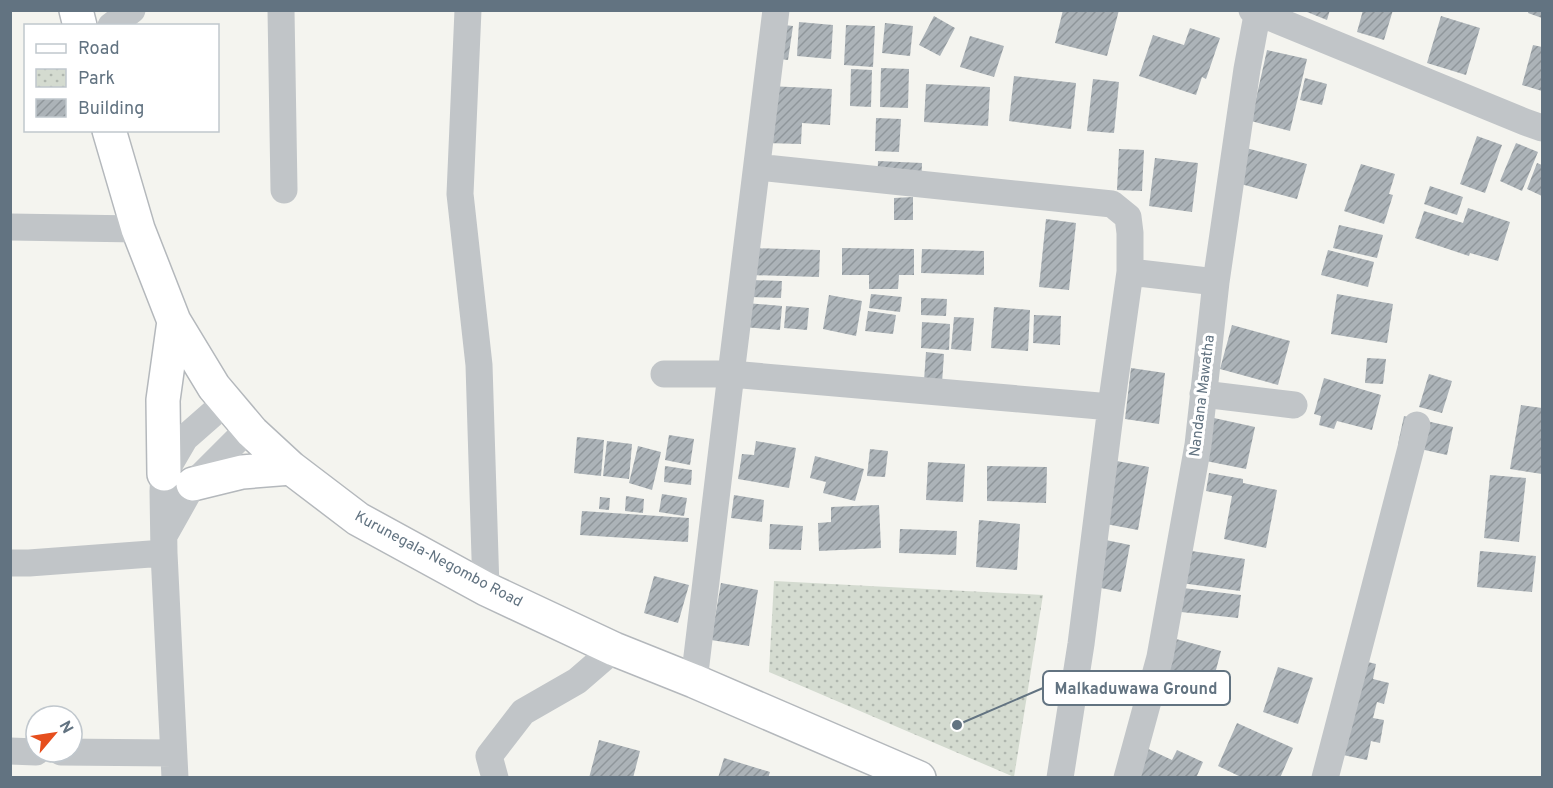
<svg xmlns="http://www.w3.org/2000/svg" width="1553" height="788" font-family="Overpass,sans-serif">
<defs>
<pattern id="park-dots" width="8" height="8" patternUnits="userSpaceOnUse" patternTransform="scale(1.5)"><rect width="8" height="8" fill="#d4dbd0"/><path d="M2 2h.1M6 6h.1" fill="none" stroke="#afb6ae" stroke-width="1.8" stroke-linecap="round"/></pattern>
<pattern id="building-hatch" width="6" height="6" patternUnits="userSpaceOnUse" patternTransform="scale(1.5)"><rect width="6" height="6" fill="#acb3b8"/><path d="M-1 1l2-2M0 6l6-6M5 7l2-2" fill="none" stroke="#8f969b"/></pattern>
</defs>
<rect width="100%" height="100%" fill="#f4f4ef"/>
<path fill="url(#park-dots)" d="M 774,581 L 1043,595 L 1014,777 L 769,672 Z"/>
<path fill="url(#building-hatch)" d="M 1063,10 L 1119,10 L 1107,56 L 1055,43 Z
M 1302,10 L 1330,10 L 1327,20 Z
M 1363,10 L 1393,10 L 1384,40 L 1357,32 Z
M 1529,10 L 1542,10 L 1542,18 L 1528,13 Z
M 934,16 L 955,28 L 940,56 L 919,45 Z
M 1441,16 L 1480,28 L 1466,75 L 1427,63 Z
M 799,22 L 833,25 L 831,59 L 797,56 Z
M 767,23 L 793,26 L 788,60 L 763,57 Z
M 885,23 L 913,26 L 910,56 L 882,53 Z
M 846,25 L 875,26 L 873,67 L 844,65 Z
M 1190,28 L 1220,38 L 1206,79 L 1202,77 L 1196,95 L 1139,76 L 1153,35 L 1184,45 Z
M 970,36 L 1004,46 L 994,77 L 960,67 Z
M 1533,45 L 1542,47 L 1542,91 L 1522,85 Z
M 1267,50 L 1307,59 L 1290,131 L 1251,121 Z
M 881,68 L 909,69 L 908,108 L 880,107 Z
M 851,69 L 872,70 L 871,107 L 850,106 Z
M 1014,76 L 1076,83 L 1071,129 L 1009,121 Z
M 1305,78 L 1327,84 L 1322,105 L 1300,100 Z
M 1093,79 L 1119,82 L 1114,133 L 1087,131 Z
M 926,84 L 990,87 L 988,126 L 924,122 Z
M 769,86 L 832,89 L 830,125 L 802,123 L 801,144 L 765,143 Z
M 876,118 L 901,119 L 899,152 L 875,151 Z
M 1477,136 L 1502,145 L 1485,193 L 1460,184 Z
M 1516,143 L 1538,152 L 1522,191 L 1500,181 Z
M 1246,148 L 1307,164 L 1297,199 L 1237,183 Z
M 1119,149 L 1144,150 L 1142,191 L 1117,190 Z
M 1155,158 L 1198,163 L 1192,212 L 1149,206 Z
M 878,161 L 922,163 L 921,188 L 877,186 Z
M 1537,163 L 1542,165 L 1542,196 L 1527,189 Z
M 1361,164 L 1395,174 L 1389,194 L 1393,195 L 1384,224 L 1344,211 Z
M 1430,186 L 1463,197 L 1457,215 L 1424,204 Z
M 913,197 L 913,220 L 894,220 L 894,198 Z
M 1468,208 L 1510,222 L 1498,261 L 1470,253 L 1469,256 L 1415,238 L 1424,211 L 1463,223 Z
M 1046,219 L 1076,223 L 1069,290 L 1039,287 Z
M 1339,225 L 1383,235 L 1377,258 L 1333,248 Z
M 751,248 L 820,250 L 819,277 L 750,275 Z
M 842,248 L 914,249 L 914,275 L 899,275 L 898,289 L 869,289 L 869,275 L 842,275 Z
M 922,249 L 984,251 L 984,275 L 921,273 Z
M 1328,250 L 1374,262 L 1368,287 L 1321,275 Z
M 752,280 L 782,281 L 781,298 L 752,297 Z
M 871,294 L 902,297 L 900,312 L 869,308 Z
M 1337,294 L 1393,304 L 1387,343 L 1331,334 Z
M 829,295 L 862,301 L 856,336 L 823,329 Z
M 921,298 L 947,299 L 946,316 L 921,315 Z
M 746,303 L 782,306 L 780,330 L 744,327 Z
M 786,306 L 809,308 L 807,330 L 784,328 Z
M 994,307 L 1030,310 L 1028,351 L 991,348 Z
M 868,311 L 896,315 L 893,334 L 865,331 Z
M 1034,315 L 1061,316 L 1060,345 L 1033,343 Z
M 954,317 L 974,318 L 971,351 L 951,349 Z
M 922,322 L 950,324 L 949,350 L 921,348 Z
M 1232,325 L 1290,341 L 1278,385 L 1220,369 Z
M 926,352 L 944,354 L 942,383 L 924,381 Z
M 1367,358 L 1386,359 L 1383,384 L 1365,383 Z
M 1131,368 L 1165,373 L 1159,424 L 1125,419 Z
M 1429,374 L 1452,381 L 1442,413 L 1419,407 Z
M 1324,378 L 1381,395 L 1372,430 L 1337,421 L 1334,429 L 1319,425 L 1321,416 L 1314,414 Z
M 1521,405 L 1542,408 L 1542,445 L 1541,454 L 1542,455 L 1542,474 L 1510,469 Z
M 1404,416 L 1453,427 L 1447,455 L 1398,444 Z
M 1214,418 L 1255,427 L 1246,469 L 1206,461 Z
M 669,435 L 694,439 L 690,465 L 665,460 Z
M 577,437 L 604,440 L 601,476 L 574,473 Z
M 607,441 L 632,444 L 629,479 L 603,476 Z
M 756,441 L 796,448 L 789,488 L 738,479 L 742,454 L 754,455 Z
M 638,446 L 661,452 L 652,490 L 629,483 Z
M 870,449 L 888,451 L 885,477 L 867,476 Z
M 815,456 L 864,469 L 855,501 L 823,493 L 826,482 L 810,478 Z
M 1106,459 L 1149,467 L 1138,530 L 1095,522 Z
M 928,462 L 965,464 L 963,502 L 926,500 Z
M 665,466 L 692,470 L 691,485 L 664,482 Z
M 987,466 L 1047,467 L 1046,503 L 987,501 Z
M 1209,473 L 1243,479 L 1243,483 L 1277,490 L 1266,548 L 1224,539 L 1232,496 L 1206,491 Z
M 1490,475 L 1526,478 L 1519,542 L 1484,538 Z
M 662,494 L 687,498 L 684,516 L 659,512 Z
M 734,495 L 764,500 L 762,522 L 731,518 Z
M 626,496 L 644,499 L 643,513 L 625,511 Z
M 600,497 L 610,498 L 609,510 L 599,509 Z
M 879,505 L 881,548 L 819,551 L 818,523 L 831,522 L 831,507 Z
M 582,511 L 689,518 L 688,542 L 580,535 Z
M 979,520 L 1020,524 L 1017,570 L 976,567 Z
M 770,524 L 803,526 L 801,550 L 769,549 Z
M 900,529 L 957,531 L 956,555 L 899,553 Z
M 1096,538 L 1130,545 L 1121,592 L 1086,585 Z
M 1185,550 L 1245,559 L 1240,591 L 1181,583 Z
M 1480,551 L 1536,556 L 1532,592 L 1477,587 Z
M 654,576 L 689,585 L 678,623 L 644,613 Z
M 721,583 L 758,590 L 749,646 L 711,640 Z
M 1183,588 L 1241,595 L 1238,618 L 1181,612 Z
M 1165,636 L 1221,651 L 1211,689 L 1155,674 Z
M 1356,659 L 1376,664 L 1373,679 L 1389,683 L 1384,704 L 1377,702 L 1373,718 L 1384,720 L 1380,743 L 1371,741 L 1367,760 L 1343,755 Z
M 1278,667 L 1313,678 L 1298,724 L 1263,712 Z
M 1237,723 L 1293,748 L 1280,778 L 1243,778 L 1218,766 Z
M 599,740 L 640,751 L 633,778 L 589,778 Z
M 1142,746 L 1172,760 L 1177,750 L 1203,762 L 1196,778 L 1126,778 Z
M 724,758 L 770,772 L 768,778 L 718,778 Z"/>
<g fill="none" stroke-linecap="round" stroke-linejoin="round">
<g stroke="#b4b8bc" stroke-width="36">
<path id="major" d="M 76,10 L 80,26
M 109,130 L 138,229 L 174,321 L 214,387 L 252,432 L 291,468 L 358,519 L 486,589 L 614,649 L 694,681 L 919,778
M 164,474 L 163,400 L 174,321
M 193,484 L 242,472 L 291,468"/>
</g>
<path stroke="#c1c5c8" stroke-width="27" d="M 281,10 L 284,190
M 468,10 L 460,194 L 479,365 L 486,589
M 1252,10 L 1525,122 L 1542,128
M 111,26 L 132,10
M 757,167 L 1112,204 L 1128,217 L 1130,233 L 1130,272 L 1111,407 L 1081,644 L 1060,778
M 10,227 L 138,229
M 1130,272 L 1216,282
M 664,374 L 731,374 L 1111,407
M 1203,394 L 1294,405
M 165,534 L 193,484 L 238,439 L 252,432
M 10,563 L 29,563 L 164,553
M 694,681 L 731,374 L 776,10
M 10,751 L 36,752
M 61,752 L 173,753
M 175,778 L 164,553 L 163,491 L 164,474 L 185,438 L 226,402
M 495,778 L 489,756 L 523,712 L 577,681 L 614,649
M 1127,778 L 1160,657 L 1198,445 L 1216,282 L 1247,69 L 1258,10
M 1325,778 L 1417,425"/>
<use href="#major" stroke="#fff" stroke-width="33"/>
</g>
<g text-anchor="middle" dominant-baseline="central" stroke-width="6" stroke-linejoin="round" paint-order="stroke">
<g font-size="15" fill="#627381" stroke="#fff">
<text transform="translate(1203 396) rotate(-83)">Nandana Mawatha</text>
<text transform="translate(438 560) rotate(28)">Kurunegala-Negombo Road</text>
</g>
</g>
<path fill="none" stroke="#627381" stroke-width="2" d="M957 725L1043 688"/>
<circle fill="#627381" stroke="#fff" stroke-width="2" cx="957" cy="725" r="6"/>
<rect fill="#fff" stroke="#627381" stroke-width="2" x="1043" y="671" width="187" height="34" rx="6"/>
<g font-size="16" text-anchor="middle" font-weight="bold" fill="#627381">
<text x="1136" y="694">Malkaduwawa Ground</text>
</g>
<rect width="1553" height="788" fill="none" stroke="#627381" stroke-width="24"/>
<rect x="24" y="24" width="195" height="108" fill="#ffffff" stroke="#c0c7cd" stroke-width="1.5"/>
<rect x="36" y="44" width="30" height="9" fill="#ffffff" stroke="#c0c7cd" stroke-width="1.5"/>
<text x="78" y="54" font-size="18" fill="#627381">Road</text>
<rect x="36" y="69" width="30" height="18" fill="url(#park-dots)" stroke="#c0c7cd" stroke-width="1.5"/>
<text x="78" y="84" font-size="18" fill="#627381">Park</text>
<rect x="36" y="99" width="30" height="18" fill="url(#building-hatch)" stroke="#c0c7cd" stroke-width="1.5"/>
<text x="78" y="114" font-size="18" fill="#627381">Building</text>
<g transform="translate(54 734) rotate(61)"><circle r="28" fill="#ffffff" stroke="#c0c7cd" stroke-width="1.5"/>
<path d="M0-4.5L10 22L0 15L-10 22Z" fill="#e64e1d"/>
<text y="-9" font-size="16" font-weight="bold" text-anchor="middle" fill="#627381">N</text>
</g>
</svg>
